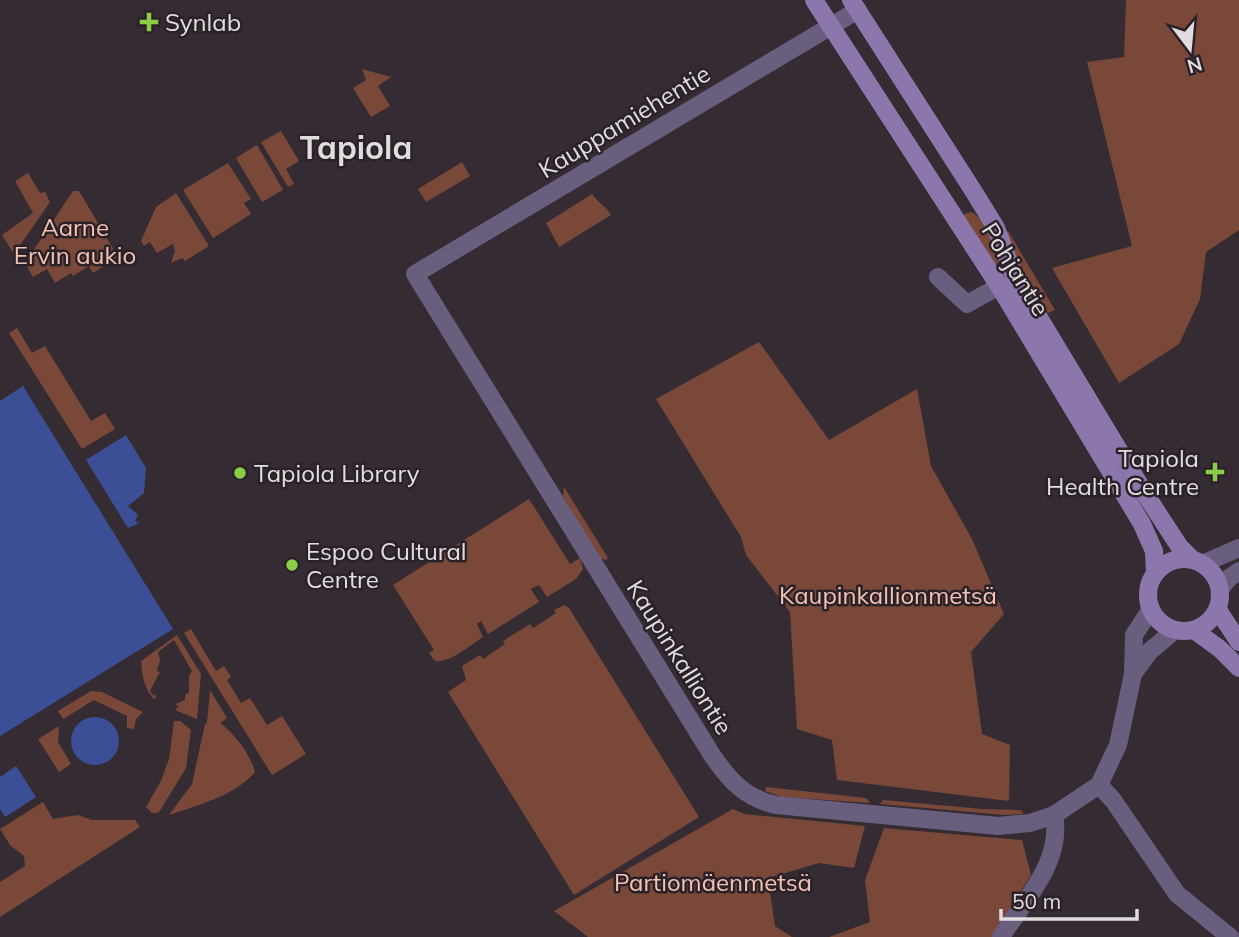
<svg xmlns="http://www.w3.org/2000/svg" width="1239" height="937" font-family="Mulish,sans-serif">
<rect width="100%" height="100%" fill="#342c32"/>
<path fill="#7a4839" d="M 1126,0 L 1239,0 L 1239,230 L 1206,252 L 1200,299 L 1179,344 L 1119,383 L 1052,268 L 1132,246 L 1087,62 L 1124,57 Z
M 362,69 L 391,77 L 378,86 L 390,106 L 371,117 L 353,88 L 366,80 Z
M 281,131 L 299,161 L 286,169 L 294,184 L 288,187 L 261,142 Z
M 257,145 L 283,190 L 262,202 L 236,158 Z
M 462,162 L 470,176 L 426,202 L 418,189 Z
M 228,163 L 251,199 L 244,203 L 251,214 L 213,238 L 183,190 Z
M 28,173 L 40,193 L 45,192 L 50,202 L 14,254 L 2,235 L 33,213 L 15,181 Z
M 73,191 L 79,191 L 118,257 L 93,273 L 89,266 L 73,276 L 71,273 L 55,283 L 47,269 L 33,277 L 25,263 Z
M 176,193 L 209,246 L 185,261 L 182,258 L 171,263 L 175,251 L 173,244 L 157,253 L 150,242 L 144,246 L 141,241 L 156,207 Z
M 592,194 C 598,203 606,206 611,215 L 559,247 L 546,223 Z
M 971,212 C 986,219 997,247 999,262 L 995,265 L 963,221 L 964,214 Z
M 1008,231 L 1055,310 L 1048,313 L 1012,254 L 1004,233 Z
M 17,328 L 32,353 L 45,346 L 91,421 L 105,413 L 115,429 L 82,449 L 9,333 Z
M 759,342 L 829,440 L 917,389 L 931,466 L 972,539 L 1004,614 L 971,652 L 982,734 L 1010,745 L 1009,801 L 837,780 L 832,740 L 797,729 L 790,612 L 746,555 L 741,537 L 656,399 Z
M 564,487 L 608,558 L 606,560 L 599,558 L 563,496 Z
M 529,499 L 570,564 L 580,558 L 583,569 L 576,579 L 547,597 L 539,585 L 531,589 L 539,602 L 488,634 L 481,621 L 477,624 L 483,637 C 470,645 451,663 435,661 L 429,653 L 434,650 L 393,585 Z
M 564,605 L 569,608 L 699,817 L 574,895 L 448,692 L 466,680 L 462,666 L 480,655 L 483,659 L 505,644 L 503,641 L 530,624 L 533,628 L 556,613 L 554,610 Z
M 191,629 L 216,671 L 224,666 L 231,677 L 227,680 L 241,703 L 250,698 L 267,725 L 282,716 L 306,754 L 272,775 L 184,633 Z
M 177,635 L 201,674 L 197,719 L 175,710 L 178,707 L 176,704 L 185,700 L 185,695 L 189,692 L 189,676 L 192,671 L 174,640 L 158,652 L 160,660 L 157,671 L 160,672 L 150,691 L 154,696 L 156,694 L 155,700 C 144,690 142,675 141,661 Z
M 210,690 L 227,718 L 220,723 C 234,733 251,755 255,772 C 235,796 198,805 169,815 L 192,784 L 205,724 L 207,723 Z
M 91,691 L 102,692 L 143,712 L 136,719 L 134,729 L 127,728 L 127,716 L 94,700 L 63,719 L 58,711 Z
M 174,721 L 180,721 L 191,730 L 186,768 L 161,809 L 158,813 L 152,813 L 146,807 L 161,781 L 169,759 Z
M 59,726 L 58,742 L 71,764 L 59,772 L 38,739 Z
M 766,787 L 866,798 L 870,803 L 782,797 L 765,791 Z
M 883,800 L 982,809 L 1019,810 L 1022,811 L 1023,814 L 1005,815 L 880,804 Z
M 43,802 L 53,819 L 78,815 L 92,820 L 135,820 L 140,827 L 0,917 L 0,882 L 25,866 L 24,856 L 10,845 L 0,829 Z
M 733,809 L 744,814 L 865,826 L 854,868 L 819,863 L 768,878 L 775,926 L 792,937 L 588,937 L 554,911 Z
M 884,828 L 1022,840 L 1031,875 L 992,937 L 829,937 L 870,922 L 865,880 Z"/>
<path fill="#3c4f96" d="M 23,386 L 173,629 L 0,736 L 0,401 Z
M 126,435 L 146,468 L 144,493 L 128,506 L 138,515 L 135,521 L 139,523 L 128,528 L 86,460 Z
M71 741a24 24 0 1 1 48 0a24 24 0 1 1-48 0Z
M 16,766 L 36,797 L 5,817 L 0,809 L 0,777 Z"/>
<g fill="none" stroke-linecap="round" stroke-linejoin="round">
<path stroke="#6a5e7f" stroke-width="18" d="M 858,10 L 415,274 L 712,755 C 729,780 745,798 776,805 L 998,826 L 1030,823 L 1054,815 L 1099,785 L 1118,745 L 1133,674 L 1134,635 L 1151,609
M 938,277 L 967,304 L 1012,279
M 1202,564 L 1239,548
M 1220,589 L 1229,578 L 1239,571
M 1133,674 L 1150,651 L 1175,630
M 1099,785 L 1113,800 L 1177,894 L 1230,937
M 1001,937 C 1025,899 1063,862 1054,815"/>
<path stroke="#8b77ab" stroke-width="18" d="M 814,0 L 999,286 L 1142,524 L 1154,551 L 1155,574
M 851,0 L 974,192 L 996,228 L 1015,278 L 1144,492 L 1179,546 L 1193,560
M1148 595a36 36 0 1 1 72 0a36 36 0 1 1-72 0Z
M 1218,610 L 1239,642
M 1194,630 L 1220,649 L 1239,668"/>
</g>
<g fill="#8ace47" stroke="#2a2228" stroke-width="2.5">
<path d="M145.5 11.5h7v7h7v7h-7v7h-7v-7h-7v-7h7z"/>
<path d="M1211.5 461.5h7v7h7v7h-7v7h-7v-7h-7v-7h7z"/>
<circle cx="240" cy="473" r="7"/>
<circle cx="292" cy="565" r="7"/>
</g>
<g text-anchor="middle" dominant-baseline="central" stroke-width="5" stroke-linejoin="round" paint-order="stroke">
<g font-size="24" fill="#e1dce0" stroke="#2a2228" text-anchor="start">
<text x="165" y="22">Synlab</text>
<text x="1199" y="458" text-anchor="end">Tapiola<tspan x="1199" dy="28">Health Centre</tspan></text>
<text x="254" y="473">Tapiola Library</text>
<text x="306" y="551">Espoo Cultural<tspan x="306" dy="28">Centre</tspan></text>
</g>
<g font-size="24" fill="#e1dce0" stroke="#2a2228">
<text transform="translate(624 121) rotate(-31)">Kauppamiehentie</text>
<text transform="translate(1016 269) rotate(58)">Pohjantie</text>
<text transform="translate(680 657) rotate(58)">Kaupinkalliontie</text>
</g>
<g font-size="24" fill="#f2c2b3" stroke="#2a2228">
<text x="75" y="227">Aarne<tspan x="75" dy="28">Ervin aukio</tspan></text>
<text x="888" y="595">Kaupinkallionmetsä</text>
<text x="713" y="882">Partiomäenmetsä</text>
</g>
<g font-size="32" font-weight="bold" fill="#e1dce0" stroke="#2a2228">
<text x="356" y="147">Tapiola</text>
</g>
</g>
<g transform="translate(1190 49) rotate(164)" stroke="#2a2228" stroke-width="5" paint-order="stroke">
<path d="M0-5L12 26L0 18L-12 26Z" fill="#e1dce0"/>
<text y="-10" font-size="19" font-weight="bold" text-anchor="middle" fill="#e1dce0">N</text>
</g>
<path d="M1001 909v10h136v-10" fill="none" stroke="#e1dce0" stroke-width="3.5"/>
<text x="1012" y="909" font-size="21" fill="#e1dce0" stroke="#2a2228" stroke-width="5" paint-order="stroke">50 m</text>
</svg>
